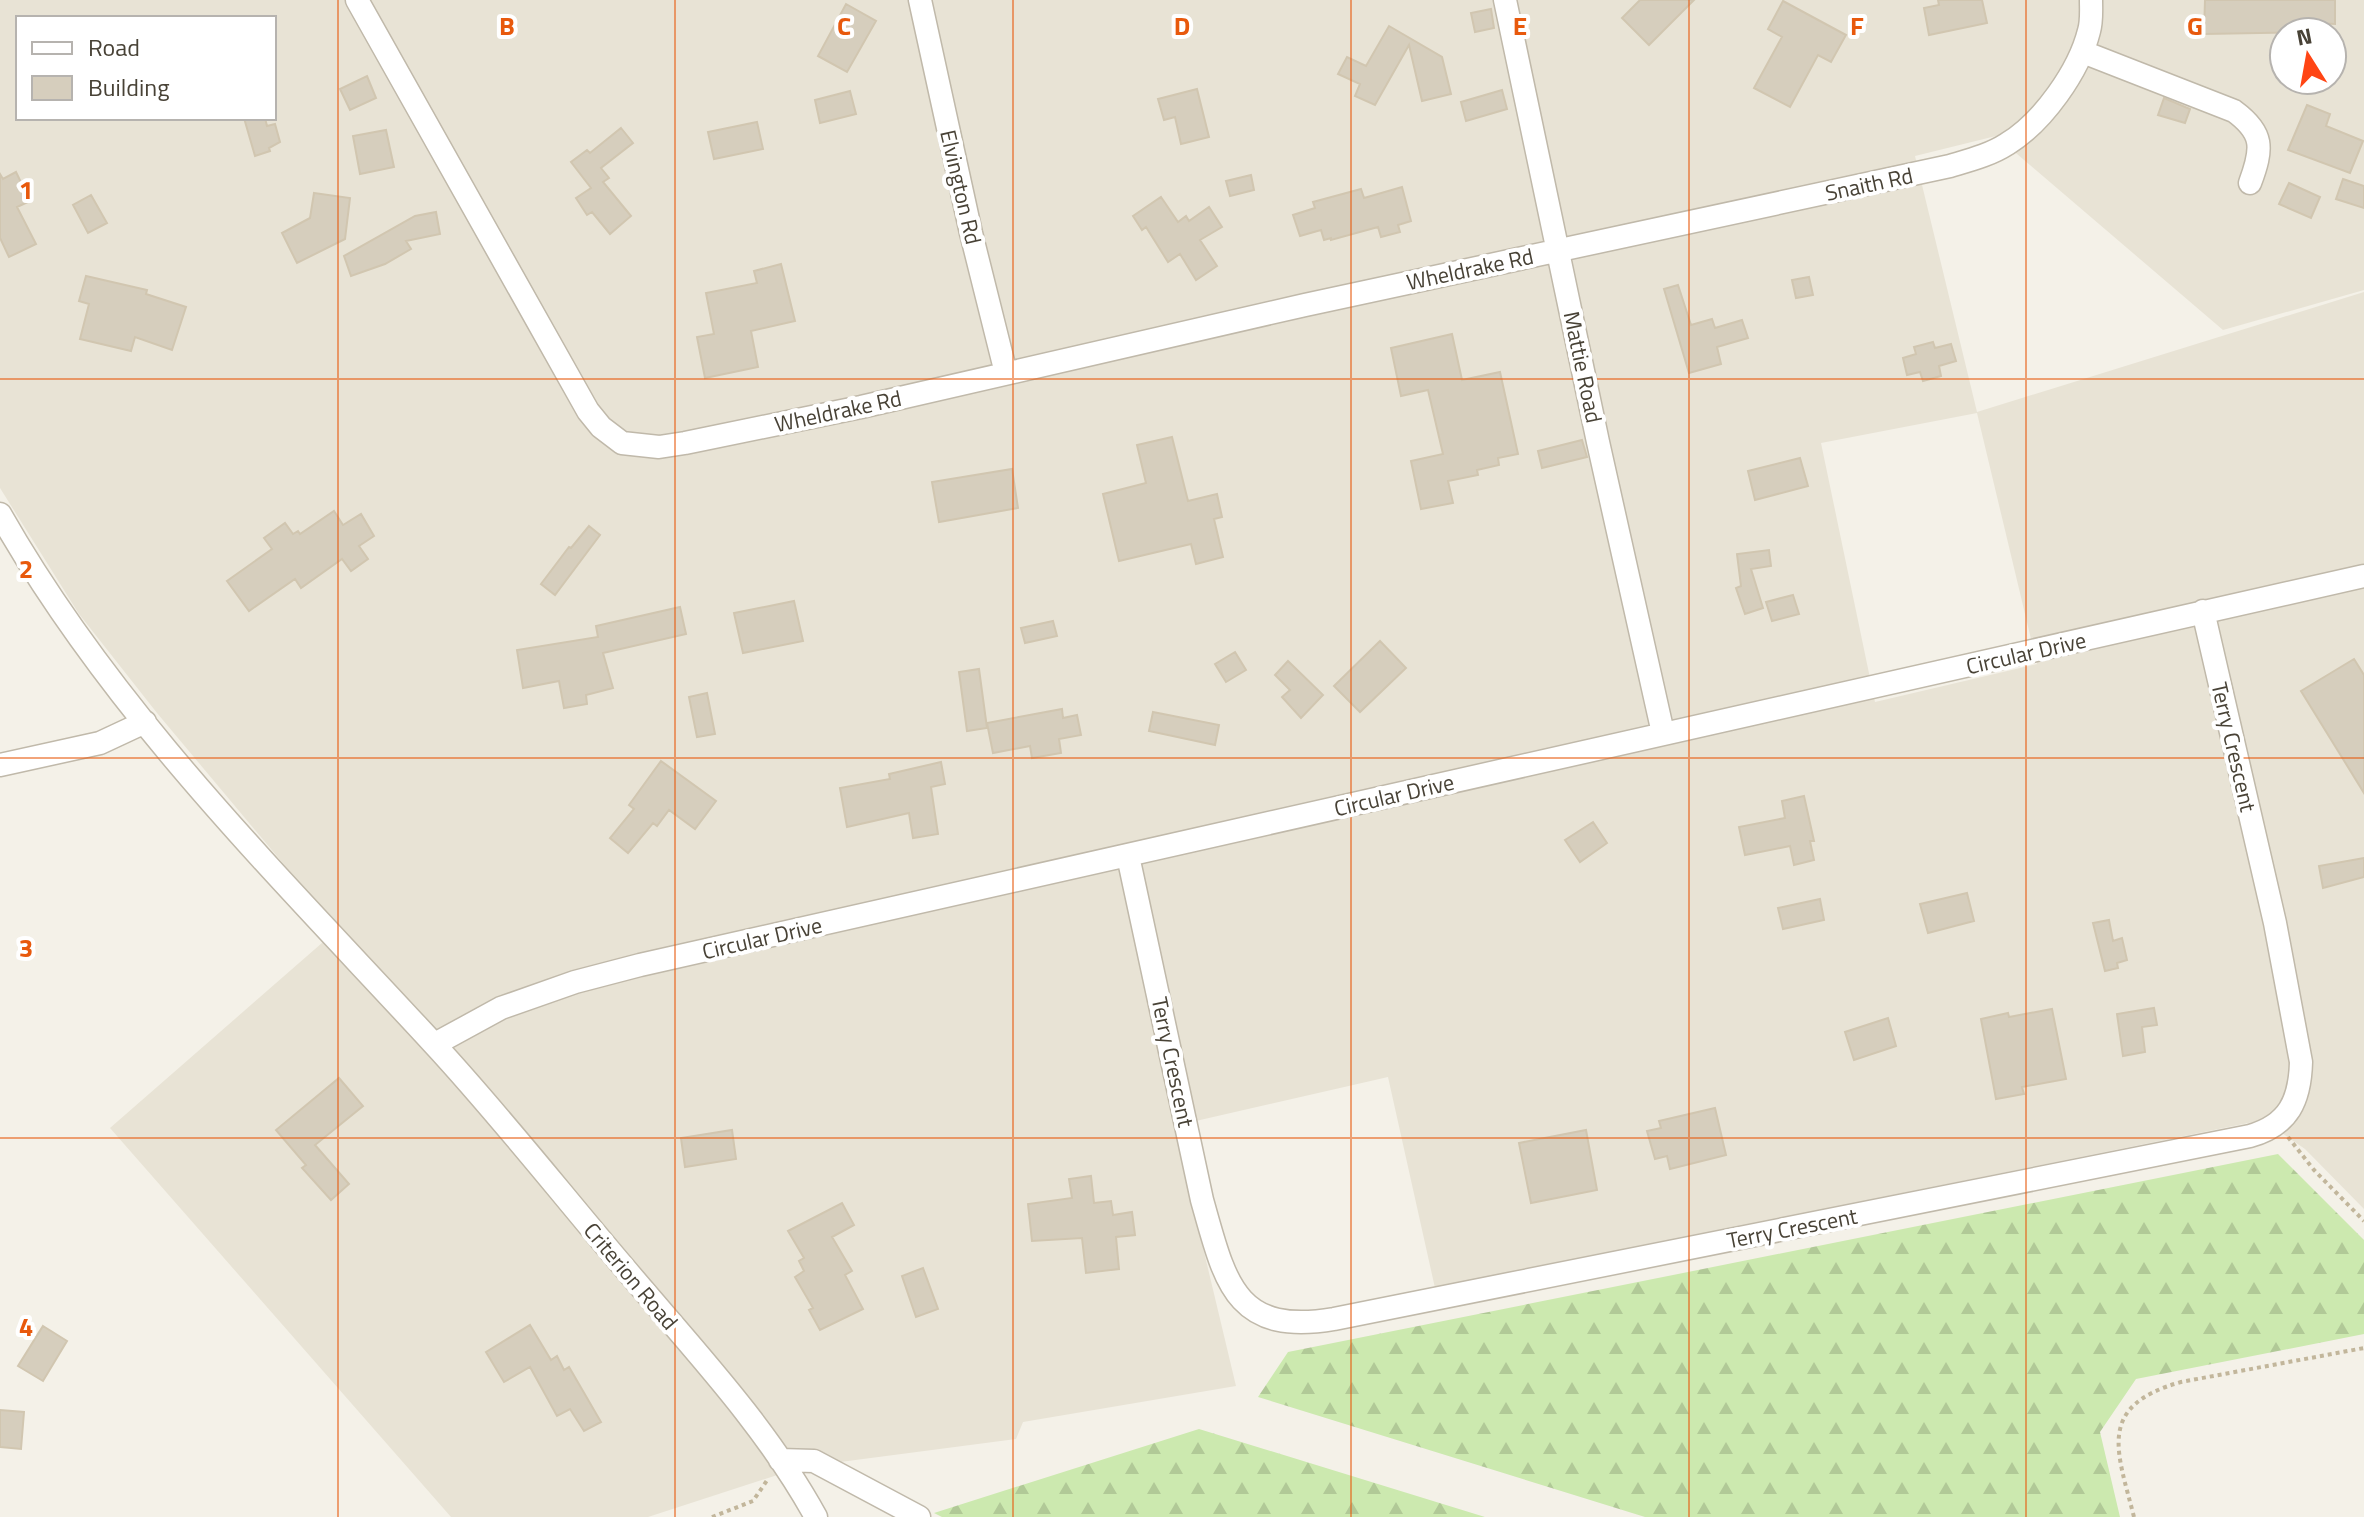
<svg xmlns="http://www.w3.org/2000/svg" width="2364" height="1517" font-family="'Titillium Web',sans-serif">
<defs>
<pattern id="forest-firs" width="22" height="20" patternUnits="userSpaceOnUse" patternTransform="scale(2)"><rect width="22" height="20" fill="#cce9af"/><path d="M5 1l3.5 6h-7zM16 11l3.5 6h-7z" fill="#b1c997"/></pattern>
</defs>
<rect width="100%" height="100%" fill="#f4f1e8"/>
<path fill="#e8e3d5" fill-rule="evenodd" d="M 0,0 L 2364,0 L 2364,290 L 2223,330 L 1996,136 L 1915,156 L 1977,412 L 2364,292 L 2364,1209 L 2305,1149 L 2263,1120 L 1435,1288 L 1388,1077 L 1174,1126 L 1236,1386 L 1023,1422 L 1016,1439 L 802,1467 L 648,1517 L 451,1517 L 110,1128 L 338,929 L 157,713 L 79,614 L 0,488 ZM 18,18 L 274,18 L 274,118 L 18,118 ZM 2284,32 L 2332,32 L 2332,80 L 2284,80 ZM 1977,413 L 2037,664 L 1875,702 L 1821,443 Z"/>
<path fill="url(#forest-firs)" d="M 2278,1154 L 2364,1240 L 2364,1334 L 2136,1379 L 2100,1432 L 2120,1517 L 1645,1517 L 1258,1397 L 1288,1352 Z
M 1199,1429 L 1485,1517 L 942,1517 L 934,1513 Z"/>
<path fill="#d6cebd" stroke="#d1c6b0" stroke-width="2" d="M 1640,0 L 1694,0 L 1649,45 L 1622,18 Z
M 1938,0 L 1982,0 L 1987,23 L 1929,35 L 1924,8 L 1939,5 Z
M 2205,0 L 2335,0 L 2335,24 L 2316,23 L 2316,32 L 2204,34 Z
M 1783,1 L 1846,35 L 1831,62 L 1818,55 L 1790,107 L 1754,88 L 1782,37 L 1768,29 Z
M 846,4 L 876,21 L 847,72 L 818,56 Z
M 1491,9 L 1494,28 L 1475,32 L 1471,13 Z
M 1389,26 L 1442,57 L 1451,94 L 1422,101 L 1409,45 L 1375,105 L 1355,96 L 1360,84 L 1338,74 L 1347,57 L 1366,66 Z
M 367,76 L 376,98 L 350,110 L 340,89 Z
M 1197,89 L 1209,137 L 1181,144 L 1175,117 L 1164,120 L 1158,99 Z
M 1502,90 L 1507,109 L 1466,121 L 1461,102 Z
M 850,91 L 856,114 L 820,123 L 815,100 Z
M 2164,98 L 2190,109 L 2185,123 L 2158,115 Z
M 2307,105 L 2330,114 L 2326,126 L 2363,141 L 2350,173 L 2288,150 Z
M 244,118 L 265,118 L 267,126 L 275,124 L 280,142 L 269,148 L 270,151 L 255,156 Z
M 757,122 L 763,149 L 714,159 L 708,132 Z
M 621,128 L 633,143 L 601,168 L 609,178 L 603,182 L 631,216 L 610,234 L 592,212 L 587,215 L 576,198 L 591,188 L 571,162 L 587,150 L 590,153 Z
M 386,130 L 394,167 L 360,174 L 353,136 Z
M 16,172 L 30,201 L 17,207 L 36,244 L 9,257 L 0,238 L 0,174 L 3,179 Z
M 1251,175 L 1254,190 L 1230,196 L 1226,181 Z
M 2343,179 L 2364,186 L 2364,208 L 2336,199 Z
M 2289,183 L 2320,197 L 2311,218 L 2279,204 Z
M 1402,187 L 1411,221 L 1398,225 L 1400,232 L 1381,237 L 1378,227 L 1331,240 L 1331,238 L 1324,240 L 1321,230 L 1300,236 L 1293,215 L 1315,208 L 1313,202 L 1361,189 L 1364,198 Z
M 314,193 L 350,198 L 345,239 L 297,263 L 282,233 L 310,218 Z
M 91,195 L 107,223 L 88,233 L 73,205 Z
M 1161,197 L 1178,222 L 1186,216 L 1189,221 L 1209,207 L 1222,227 L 1200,240 L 1217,266 L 1196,280 L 1180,254 L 1168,262 L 1146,227 L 1142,230 L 1133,216 Z
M 436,212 L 440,234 L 406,241 L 411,249 L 385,264 L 351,276 L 344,256 L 415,216 Z
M 781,264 L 795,321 L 751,331 L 758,367 L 705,378 L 697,337 L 714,334 L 706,293 L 757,283 L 754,271 Z
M 86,276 L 147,290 L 146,294 L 186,307 L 172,350 L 135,337 L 131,351 L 80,339 L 89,304 L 79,301 Z
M 1809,277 L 1813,295 L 1796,298 L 1792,280 Z
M 1678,285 L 1691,325 L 1712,319 L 1715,328 L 1742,320 L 1748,338 L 1717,347 L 1721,364 L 1689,373 L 1664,289 Z
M 1452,334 L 1462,380 L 1500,372 L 1518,454 L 1498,458 L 1499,465 L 1477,470 L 1478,475 L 1448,481 L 1453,503 L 1421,509 L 1411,461 L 1443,454 L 1428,390 L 1401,396 L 1391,348 Z
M 1933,342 L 1935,348 L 1951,344 L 1956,361 L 1939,366 L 1941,376 L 1923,381 L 1920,372 L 1907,375 L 1903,358 L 1916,354 L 1914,347 Z
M 1172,437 L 1188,501 L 1217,494 L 1222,517 L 1214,519 L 1223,557 L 1196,564 L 1191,544 L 1119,561 L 1103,494 L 1146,483 L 1137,445 Z
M 1582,440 L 1587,457 L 1542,468 L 1538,451 Z
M 1800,458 L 1808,486 L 1755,500 L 1748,471 Z
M 1012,469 L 1018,508 L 939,522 L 932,482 Z
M 334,511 L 343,525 L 361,514 L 374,536 L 359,546 L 368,559 L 351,571 L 342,559 L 301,588 L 295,579 L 249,611 L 227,581 L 272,549 L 264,538 L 285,523 L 293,534 L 298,531 L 300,534 Z
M 589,526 L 600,535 L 555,595 L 541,584 L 569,547 L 571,548 Z
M 1769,550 L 1771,566 L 1751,569 L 1763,608 L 1745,614 L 1736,588 L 1741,586 L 1737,554 Z
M 1793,595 L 1799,614 L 1772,621 L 1766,602 Z
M 794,601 L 803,641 L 743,653 L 734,613 Z
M 680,607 L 686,634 L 603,653 L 613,688 L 586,695 L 587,704 L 564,708 L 559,681 L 523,688 L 517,650 L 598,637 L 596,626 Z
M 1053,621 L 1057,636 L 1025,643 L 1021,628 Z
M 1380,641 L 1406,668 L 1360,712 L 1334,686 Z
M 1235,652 L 1246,670 L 1226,682 L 1215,664 Z
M 2354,659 L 2364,675 L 2364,793 L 2301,691 Z
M 1288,661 L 1323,695 L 1301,718 L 1282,697 L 1290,690 L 1275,675 Z
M 979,669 L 987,728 L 967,731 L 959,672 Z
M 707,693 L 715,734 L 697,737 L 689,697 Z
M 1062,709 L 1063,718 L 1077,715 L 1081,735 L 1059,739 L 1061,753 L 1032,758 L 1030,746 L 993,753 L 987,723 Z
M 1153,712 L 1219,725 L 1215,745 L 1149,731 Z
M 661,761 L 716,801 L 695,829 L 669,810 L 657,826 L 653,823 L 628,853 L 610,838 L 634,809 L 629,805 Z
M 941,762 L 945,784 L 931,787 L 938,834 L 913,838 L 909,813 L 847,827 L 840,788 L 890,779 L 889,774 Z
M 1804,796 L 1814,841 L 1810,841 L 1814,860 L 1794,865 L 1790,846 L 1745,855 L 1739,827 L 1785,818 L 1782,801 Z
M 1593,822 L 1607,843 L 1580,862 L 1565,840 Z
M 2364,858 L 2364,877 L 2323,888 L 2319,866 Z
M 1967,893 L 1974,921 L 1928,933 L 1920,904 Z
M 1820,899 L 1824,920 L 1783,929 L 1778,908 Z
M 2109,920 L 2113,941 L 2122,938 L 2127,960 L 2117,963 L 2118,968 L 2105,971 L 2093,923 Z
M 2154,1008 L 2157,1025 L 2142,1027 L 2145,1052 L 2123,1056 L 2117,1014 Z
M 2052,1009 L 2066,1079 L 2022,1087 L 2024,1094 L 1996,1099 L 1981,1019 L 2008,1013 L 2009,1017 Z
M 1888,1018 L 1896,1046 L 1854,1060 L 1845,1032 Z
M 339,1078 L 363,1106 L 315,1145 L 349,1184 L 331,1200 L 302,1168 L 306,1165 L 276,1130 Z
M 1715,1108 L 1726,1155 L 1670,1169 L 1667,1156 L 1655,1159 L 1647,1131 L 1661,1128 L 1659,1121 Z
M 732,1130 L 736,1159 L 685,1167 L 681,1138 Z
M 1586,1130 L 1597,1190 L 1531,1203 L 1519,1143 Z
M 1091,1176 L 1094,1203 L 1111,1201 L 1113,1215 L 1132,1212 L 1135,1235 L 1116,1237 L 1119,1269 L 1086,1273 L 1082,1238 L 1032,1241 L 1028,1204 L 1072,1198 L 1069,1179 Z
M 842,1203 L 854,1225 L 832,1237 L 852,1271 L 845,1275 L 863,1309 L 820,1330 L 809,1310 L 813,1308 L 795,1277 L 804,1271 L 799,1261 L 804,1258 L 788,1231 Z
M 923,1268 L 938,1309 L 916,1317 L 902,1276 Z
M 530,1325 L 551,1360 L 557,1356 L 564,1370 L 569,1367 L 601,1422 L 584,1431 L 570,1409 L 557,1416 L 530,1367 L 504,1382 L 486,1352 Z
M 43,1326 L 67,1341 L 43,1381 L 18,1366 Z
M 0,1410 L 24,1412 L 21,1449 L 0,1447 Z"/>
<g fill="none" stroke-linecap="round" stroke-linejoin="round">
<g stroke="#c0b9aa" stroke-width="25">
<path id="minor" d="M 357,0 L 588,411 L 601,427 L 622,443 L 659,447 L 685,443 L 861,407 L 1305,305 L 1950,166 C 1970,160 1990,155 2007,144 C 2043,122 2079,71 2089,31 C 2092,21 2091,10 2091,0
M 920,0 L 971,233 L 1006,373
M 1505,0 L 1598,442 L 1663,733
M 2083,52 L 2234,111 C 2264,133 2263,148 2250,183
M 0,514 C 113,713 278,875 432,1042 C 498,1113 559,1191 622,1265 C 690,1346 765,1424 816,1517
M 0,765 L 100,743 L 145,722
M 1128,856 L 1202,1200 C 1225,1281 1234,1336 1334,1319 L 2250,1136 C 2289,1125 2300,1100 2301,1062 L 2275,923 L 2203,611
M 435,1044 L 501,1008 L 575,982 L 640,965 L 2364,576
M 780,1460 L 814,1461 L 919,1517"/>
</g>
<path stroke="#c2b69b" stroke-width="4" stroke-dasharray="4 4" stroke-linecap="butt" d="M 2288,1137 L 2314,1170 L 2364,1221
M 712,1517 L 753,1501 L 768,1479
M 2134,1517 C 2117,1450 2096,1406 2181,1382 L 2364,1348"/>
<use href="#minor" stroke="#fff" stroke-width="22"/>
</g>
<path fill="none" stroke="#e8590c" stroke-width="2" stroke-opacity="0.55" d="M 338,0 L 338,1517M 675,0 L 675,1517M 1013,0 L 1013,1517M 1351,0 L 1351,1517M 1689,0 L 1689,1517M 2026,0 L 2026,1517M 0,379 L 2364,379M 0,758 L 2364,758M 0,1138 L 2364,1138"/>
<g text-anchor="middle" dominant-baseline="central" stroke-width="8" stroke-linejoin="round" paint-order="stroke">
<g font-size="22" fill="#484236" stroke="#fff">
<text transform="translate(1869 184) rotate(-12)">Snaith Rd</text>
<text transform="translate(961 187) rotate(77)">Elvington Rd</text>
<text transform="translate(1470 269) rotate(-12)">Wheldrake Rd</text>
<text transform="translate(1583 367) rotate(78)">Mattie Road</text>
<text transform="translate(838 411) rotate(-12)">Wheldrake Rd</text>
<text transform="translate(2026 653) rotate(-13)">Circular Drive</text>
<text transform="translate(2234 747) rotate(77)">Terry Crescent</text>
<text transform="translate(1394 795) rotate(-13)">Circular Drive</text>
<text transform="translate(762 938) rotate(-13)">Circular Drive</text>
<text transform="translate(1173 1062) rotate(78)">Terry Crescent</text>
<text transform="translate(1792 1228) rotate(-11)">Terry Crescent</text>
<text transform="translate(631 1276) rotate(50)">Criterion Road</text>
</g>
</g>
<g font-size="26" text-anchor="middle" font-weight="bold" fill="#e8590c" stroke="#fff" stroke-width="8" stroke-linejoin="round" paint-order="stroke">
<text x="507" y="35">B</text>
<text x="844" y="35">C</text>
<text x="1182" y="35">D</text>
<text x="1520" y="35">E</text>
<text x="1857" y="35">F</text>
<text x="2195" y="35">G</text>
<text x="26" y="199">1</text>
<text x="26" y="578">2</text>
<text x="26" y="957">3</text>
<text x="26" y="1336">4</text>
</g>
<rect x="16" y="16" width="260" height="104" fill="#ffffff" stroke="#b6b3af" stroke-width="2"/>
<rect x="32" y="42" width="40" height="12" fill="#ffffff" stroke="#b6b3af" stroke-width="2"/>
<text x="88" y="56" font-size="24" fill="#484236">Road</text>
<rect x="32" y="76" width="40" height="24" fill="#d6cebd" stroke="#b6b3af" stroke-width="2"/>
<text x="88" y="96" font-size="24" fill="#484236">Building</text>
<g transform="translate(2308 56) rotate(349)"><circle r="38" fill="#ffffff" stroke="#b6b3af" stroke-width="2"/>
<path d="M0-6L14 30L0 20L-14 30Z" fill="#ff4514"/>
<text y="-12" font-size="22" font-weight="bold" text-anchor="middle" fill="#484236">N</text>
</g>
</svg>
